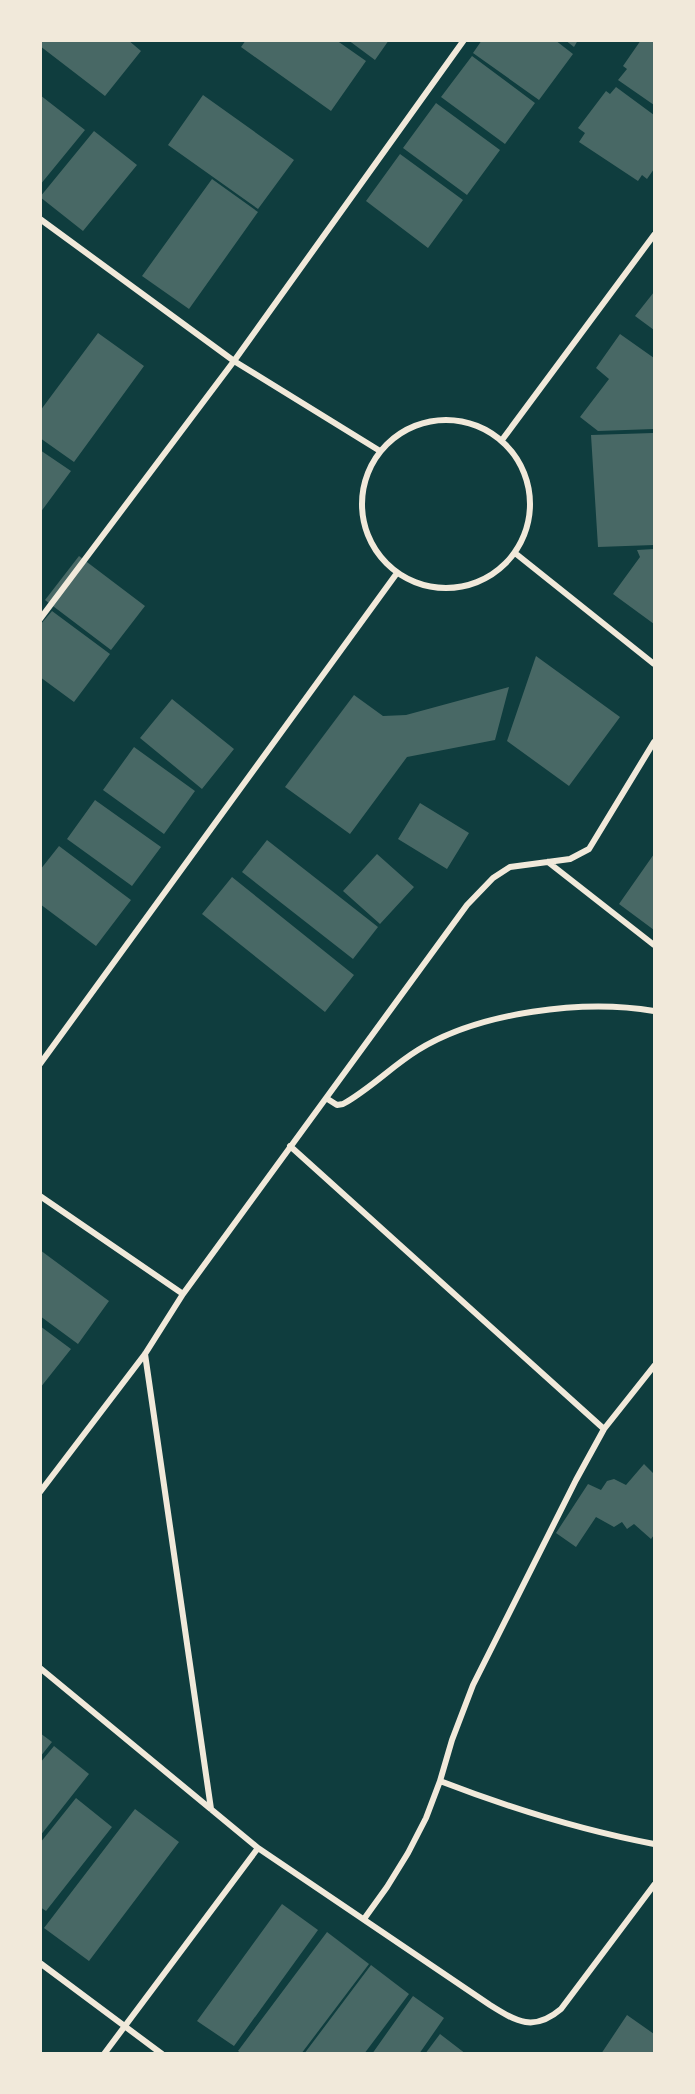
<svg xmlns="http://www.w3.org/2000/svg" width="695" height="2094" font-family="'DM Sans',sans-serif">
<rect width="100%" height="100%" fill="#0f3d3e"/>
<path fill="#486865" d="M 40,40 L 128,40 L 141,51 L 105,96 L 40,46 Z
M 246,40 L 336,40 L 366,61 L 331,111 L 241,47 Z
M 348,40 L 389,40 L 375,60 Z
M 482,40 L 555,40 L 573,54 L 539,100 L 473,53 Z
M 565,40 L 578,40 L 574,47 Z
M 641,40 L 654,40 L 654,105 L 618,80 L 627,69 L 623,66 Z
M 472,56 L 535,103 L 505,144 L 441,97 Z
M 616,87 L 654,115 L 654,169 L 647,179 L 642,175 L 638,181 L 579,142 L 585,133 L 578,128 L 606,91 L 610,94 Z
M 40,95 L 85,130 L 40,185 Z
M 203,95 L 294,160 L 258,209 L 168,145 Z
M 436,103 L 500,150 L 467,195 L 403,148 Z
M 94,131 L 137,165 L 83,231 L 40,197 Z
M 400,154 L 463,200 L 428,248 L 366,201 Z
M 212,179 L 258,212 L 189,309 L 142,276 Z
M 654,292 L 654,330 L 635,316 Z
M 98,333 L 144,366 L 74,462 L 40,438 L 40,411 Z
M 620,334 L 654,358 L 654,429 L 598,431 L 580,417 L 609,379 L 596,368 Z
M 653,433 L 654,545 L 598,547 L 591,435 Z
M 40,450 L 71,471 L 40,513 Z
M 654,549 L 654,624 L 613,594 L 640,557 L 637,550 Z
M 79,556 L 145,606 L 111,650 L 45,600 Z
M 52,611 L 110,654 L 74,702 L 40,677 L 40,625 Z
M 536,656 L 620,717 L 569,786 L 507,741 Z
M 509,687 L 495,740 L 407,757 L 350,834 L 285,787 L 354,695 L 383,716 L 406,715 Z
M 172,699 L 234,749 L 202,789 L 140,738 Z
M 134,747 L 195,791 L 164,834 L 103,790 Z
M 95,800 L 161,847 L 132,886 L 67,839 Z
M 420,803 L 469,833 L 447,869 L 398,839 Z
M 267,840 L 378,927 L 353,959 L 242,872 Z
M 59,846 L 131,900 L 96,946 L 40,904 L 40,870 Z
M 377,854 L 414,887 L 380,924 L 343,891 Z
M 654,854 L 654,930 L 619,904 Z
M 232,877 L 354,975 L 325,1012 L 202,914 Z
M 40,1250 L 109,1301 L 78,1344 L 40,1316 Z
M 40,1326 L 71,1349 L 40,1388 Z
M 644,1464 L 654,1474 L 654,1535 L 651,1539 L 634,1524 L 627,1529 L 622,1522 L 614,1527 L 596,1517 L 576,1547 L 556,1533 L 588,1484 L 601,1490 L 607,1481 L 614,1479 L 626,1485 Z
M 40,1733 L 52,1742 L 40,1757 Z
M 54,1746 L 89,1774 L 40,1836 L 40,1763 Z
M 76,1798 L 112,1827 L 46,1911 L 40,1907 L 40,1843 Z
M 135,1809 L 179,1842 L 89,1961 L 44,1928 Z
M 282,1904 L 318,1930 L 234,2046 L 197,2021 Z
M 327,1932 L 369,1964 L 301,2054 L 242,2054 L 238,2051 Z
M 371,1965 L 409,1994 L 364,2054 L 304,2054 Z
M 413,1996 L 444,2018 L 419,2054 L 372,2054 Z
M 627,2015 L 654,2034 L 654,2054 L 601,2054 Z
M 440,2034 L 466,2054 L 425,2054 Z"/>
<g fill="none" stroke-linecap="round" stroke-linejoin="round">
<path stroke="#f1e9da" stroke-width="6" d="M 40,219 L 234,361 L 380,451
M362 504a84 84 0 1 1 168 0a84 84 0 1 1-168 0Z
M 502,440 L 654,235
M 515,553 L 654,664
M 40,619 L 234,361 L 464,40
M 548,862 L 654,945
M 40,1064 L 397,573
M 326,1098 L 337,1105 L 343,1104 C 370,1089 392,1066 418,1050 C 480,1012 583,999 654,1011
M 290,1146 L 604,1429
M 40,1196 L 183,1294
M 145,1354 L 211,1809
M 40,1492 L 145,1354 L 183,1294 L 467,905 L 493,878 L 510,867 L 570,859 L 589,849 L 654,742
M 40,1668 L 258,1848 L 490,2005 C 517,2022 534,2032 561,2009 L 654,1885
M 440,1781 C 510,1808 580,1830 654,1844
M 364,1919 L 387,1887 L 408,1853 L 426,1818 L 440,1781 L 452,1740 L 473,1685 L 576,1480 L 604,1429 L 654,1366
M 40,1963 L 162,2054
M 104,2054 L 258,1848"/>
</g>
<rect width="695" height="2094" fill="none" stroke="#f1e9da" stroke-width="84"/>
</svg>
